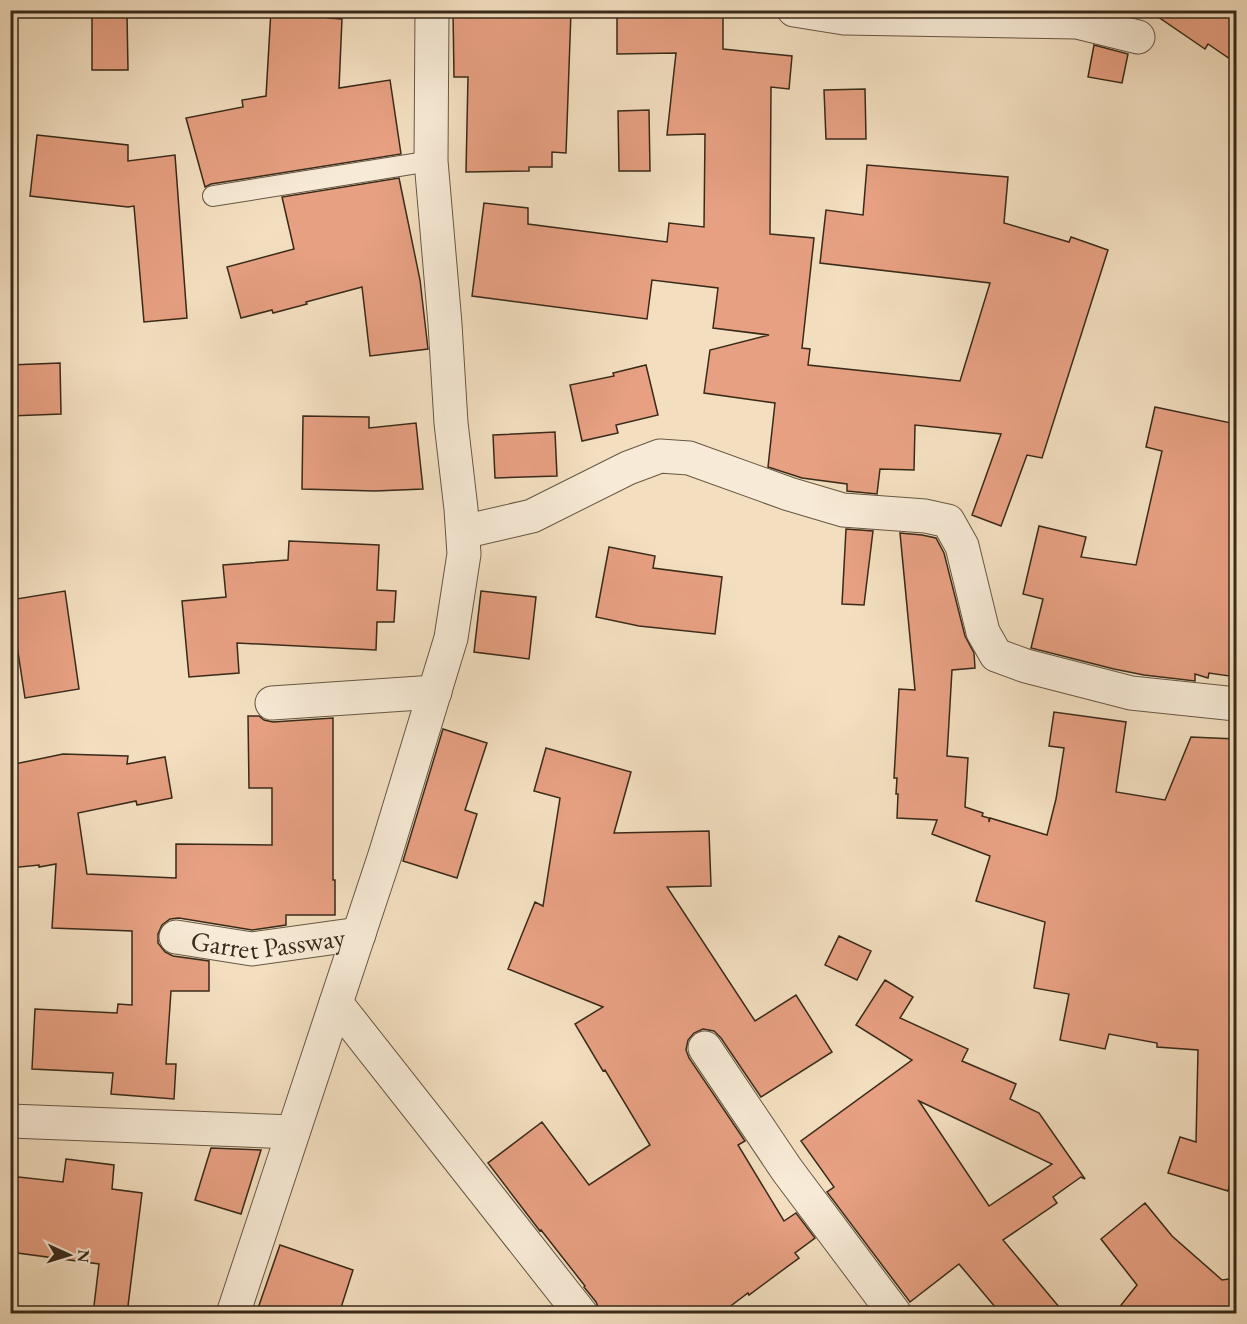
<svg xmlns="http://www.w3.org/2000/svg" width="1247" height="1324" font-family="'EB Garamond',serif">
<rect width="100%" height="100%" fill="#f3dfc0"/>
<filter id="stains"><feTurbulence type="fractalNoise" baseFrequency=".00333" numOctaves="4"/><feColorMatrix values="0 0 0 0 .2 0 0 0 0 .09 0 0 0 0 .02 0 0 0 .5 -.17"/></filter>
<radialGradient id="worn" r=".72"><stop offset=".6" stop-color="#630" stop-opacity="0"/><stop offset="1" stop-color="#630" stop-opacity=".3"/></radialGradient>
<path fill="#e7a082" stroke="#382a19" stroke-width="1.5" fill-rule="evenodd" d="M 271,10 L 329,10 L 328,18 L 342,19 L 339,88 L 390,80 L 401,154 L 211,184 L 205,187 L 186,118 L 243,107 L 242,100 L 266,96 Z
M 617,10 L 723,10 L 723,49 L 792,56 L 789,89 L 771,87 L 770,234 L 814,238 L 802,348 L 810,349 L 808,365 L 960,381 L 990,283 L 820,263 L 826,210 L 863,215 L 867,165 L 1008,177 L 1004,223 L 1069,242 L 1071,237 L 1108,250 L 1042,458 L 1027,455 L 1001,526 L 972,515 L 1001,434 L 915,425 L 914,470 L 880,469 L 877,494 L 847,491 L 847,484 L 802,478 L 768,467 L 775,403 L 704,393 L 710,350 L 769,335 L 713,328 L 718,288 L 652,280 L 647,319 L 472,296 L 484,203 L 528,208 L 528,224 L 667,242 L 669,223 L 704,227 L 705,134 L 667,135 L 676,53 L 617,54 Z
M 1148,10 L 1236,10 L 1236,63 L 1208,44 L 1205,49 Z
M 517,11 L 517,12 L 571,11 L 566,153 L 552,152 L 552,167 L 529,167 L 529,171 L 466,172 L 468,77 L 454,77 L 453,12 Z
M 92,13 L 127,13 L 128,70 L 92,70 Z
M 1094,45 L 1128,54 L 1122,83 L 1088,77 Z
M 865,89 L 866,139 L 826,139 L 824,90 Z
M 649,110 L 650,171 L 619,171 L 618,111 Z
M 37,135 L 128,145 L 128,161 L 175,155 L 187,318 L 144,322 L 134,206 L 128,207 L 30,196 Z
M 399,178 L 420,280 L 428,349 L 370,356 L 362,287 L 306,302 L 307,304 L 273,313 L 272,310 L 241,318 L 227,267 L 294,249 L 282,197 Z
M 60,363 L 61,414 L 10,416 L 10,365 Z
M 646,365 L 658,415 L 616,425 L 618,433 L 582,441 L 570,385 L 614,376 L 613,373 Z
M 1155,407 L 1236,424 L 1236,677 L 1209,673 L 1208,678 L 1195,674 L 1195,681 L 1144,675 L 1114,669 L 1031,648 L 1043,599 L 1023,594 L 1039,526 L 1086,537 L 1081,557 L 1136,565 L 1162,451 L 1146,447 Z
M 303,416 L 369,417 L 369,428 L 416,423 L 423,489 L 375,491 L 302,489 Z
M 555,432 L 557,476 L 495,478 L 493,435 Z
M 846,529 L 873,531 L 864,605 L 842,604 Z
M 900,533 L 922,535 L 936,538 L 944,553 L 965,636 L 974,653 L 975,668 L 952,670 L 947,756 L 968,758 L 965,807 L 983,813 L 982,816 L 989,818 L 989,822 L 990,818 L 1047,835 L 1056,799 L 1064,748 L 1049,746 L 1054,712 L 1126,722 L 1116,792 L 1165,800 L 1191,737 L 1236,739 L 1236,1161 L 1228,1191 L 1168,1173 L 1180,1137 L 1196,1142 L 1198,1050 L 1157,1047 L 1157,1043 L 1109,1034 L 1105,1049 L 1060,1040 L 1069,994 L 1034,988 L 1045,922 L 976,901 L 990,856 L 932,834 L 937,820 L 897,818 L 898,794 L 896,794 L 897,778 L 894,778 L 899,689 L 915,690 Z
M 289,541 L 379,545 L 377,590 L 396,591 L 394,622 L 377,622 L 376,650 L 237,643 L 239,673 L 189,677 L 182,601 L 226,597 L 223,565 L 288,560 Z
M 609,547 L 655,556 L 653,568 L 722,577 L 715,634 L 639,626 L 596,617 Z
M 65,591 L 79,689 L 25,698 L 10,600 Z
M 481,591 L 536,597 L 529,659 L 474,652 Z
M 248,716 L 259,716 L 264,720 L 273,722 L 333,718 L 333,880 L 335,880 L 335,915 L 286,915 L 286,925 L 252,930 L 179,918 L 170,919 L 162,925 L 158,934 L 158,943 L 165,952 L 173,956 L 209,961 L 209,991 L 171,991 L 166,1064 L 176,1064 L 174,1099 L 111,1094 L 113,1073 L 32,1069 L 35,1009 L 117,1013 L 118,1004 L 132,1005 L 132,931 L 52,928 L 56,864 L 39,867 L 39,865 L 10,868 L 10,765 L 63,754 L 128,756 L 127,764 L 165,757 L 172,798 L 137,805 L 136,801 L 78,813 L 87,874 L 176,878 L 176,844 L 272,845 L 272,788 L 249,788 Z
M 443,729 L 487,743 L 465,810 L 477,814 L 457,878 L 403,861 Z
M 546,748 L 631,772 L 614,833 L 709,831 L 711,886 L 667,887 L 755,1021 L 796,995 L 832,1052 L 761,1097 L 721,1038 L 714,1031 L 703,1029 L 694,1033 L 688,1040 L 686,1050 L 689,1058 L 745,1141 L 738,1145 L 784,1221 L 796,1213 L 815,1238 L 795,1253 L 799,1258 L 749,1295 L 748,1293 L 720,1314 L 601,1314 L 596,1302 L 584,1287 L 585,1286 L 541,1230 L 540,1231 L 488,1163 L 542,1122 L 589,1185 L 650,1145 L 605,1070 L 603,1071 L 575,1024 L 603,1007 L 508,969 L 535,902 L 543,906 L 560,798 L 534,791 Z
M 839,936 L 871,951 L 857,980 L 825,965 Z
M 885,980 L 913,997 L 900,1018 L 968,1049 L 962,1061 L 1016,1084 L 1010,1099 L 1039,1113 L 1085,1179 L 1081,1177 L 1053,1197 L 1057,1203 L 1003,1240 L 1065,1314 L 1001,1314 L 959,1264 L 910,1302 L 827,1192 L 834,1187 L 801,1141 L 912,1060 L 856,1025 ZM 919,1101 L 1052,1164 L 989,1206 Z
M 211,1148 L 261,1150 L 241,1214 L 195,1200 Z
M 66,1159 L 114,1165 L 112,1189 L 142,1193 L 127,1314 L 93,1314 L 99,1264 L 10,1252 L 10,1176 L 63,1182 Z
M 1145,1203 L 1172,1236 L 1222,1280 L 1236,1278 L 1236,1314 L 1114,1314 L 1137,1285 L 1101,1239 Z
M 280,1245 L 353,1270 L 339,1314 L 256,1314 Z"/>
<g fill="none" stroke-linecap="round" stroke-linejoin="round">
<g stroke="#675743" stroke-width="22">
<path id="lane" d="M 213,196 L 431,161"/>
</g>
<g stroke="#675743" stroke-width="35">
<g id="street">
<path d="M 794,10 L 844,18 L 1077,22 L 1138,37"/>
<path d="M 463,532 L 532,516 L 628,468 L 660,456 L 689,458 L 789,494 L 843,510 L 925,516 L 948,521 L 962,546 L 983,632 L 996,655 L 1026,666 L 1131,693 L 1236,704"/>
<path d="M 272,703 L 435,692"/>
<path id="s1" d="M 176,937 L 252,949 L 359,934"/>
<path d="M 336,1003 L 581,1314"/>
<path d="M 705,1048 L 787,1170 L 895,1314"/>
<path d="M 10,1121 L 293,1132"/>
<path d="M 233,1314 L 385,855 L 451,638 L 464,554 L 461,509 L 451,423 L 445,324 L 431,161 L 432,10"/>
</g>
</g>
<use href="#lane" stroke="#f7ead6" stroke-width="20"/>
<use href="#street" stroke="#f7ead6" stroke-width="33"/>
</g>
<g text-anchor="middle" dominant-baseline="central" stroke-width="4.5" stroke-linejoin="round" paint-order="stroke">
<g font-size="27" fill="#382a19" stroke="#f7ead6">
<text stroke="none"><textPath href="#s1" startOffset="93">Garret Passway</textPath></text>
</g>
</g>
<rect width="1247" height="1324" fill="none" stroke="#f3dfc0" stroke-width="36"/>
<rect x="12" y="12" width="1223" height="1300" fill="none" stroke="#382a19" stroke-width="3"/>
<rect x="18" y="18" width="1211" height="1288" fill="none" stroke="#382a19" stroke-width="1.5"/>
<g transform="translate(69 1255) rotate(94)" stroke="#f7ead6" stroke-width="4.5" paint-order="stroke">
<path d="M0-4.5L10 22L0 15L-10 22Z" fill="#382a19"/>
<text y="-9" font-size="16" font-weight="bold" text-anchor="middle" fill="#382a19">N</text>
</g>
<rect width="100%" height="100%" filter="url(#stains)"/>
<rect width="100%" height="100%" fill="url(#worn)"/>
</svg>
